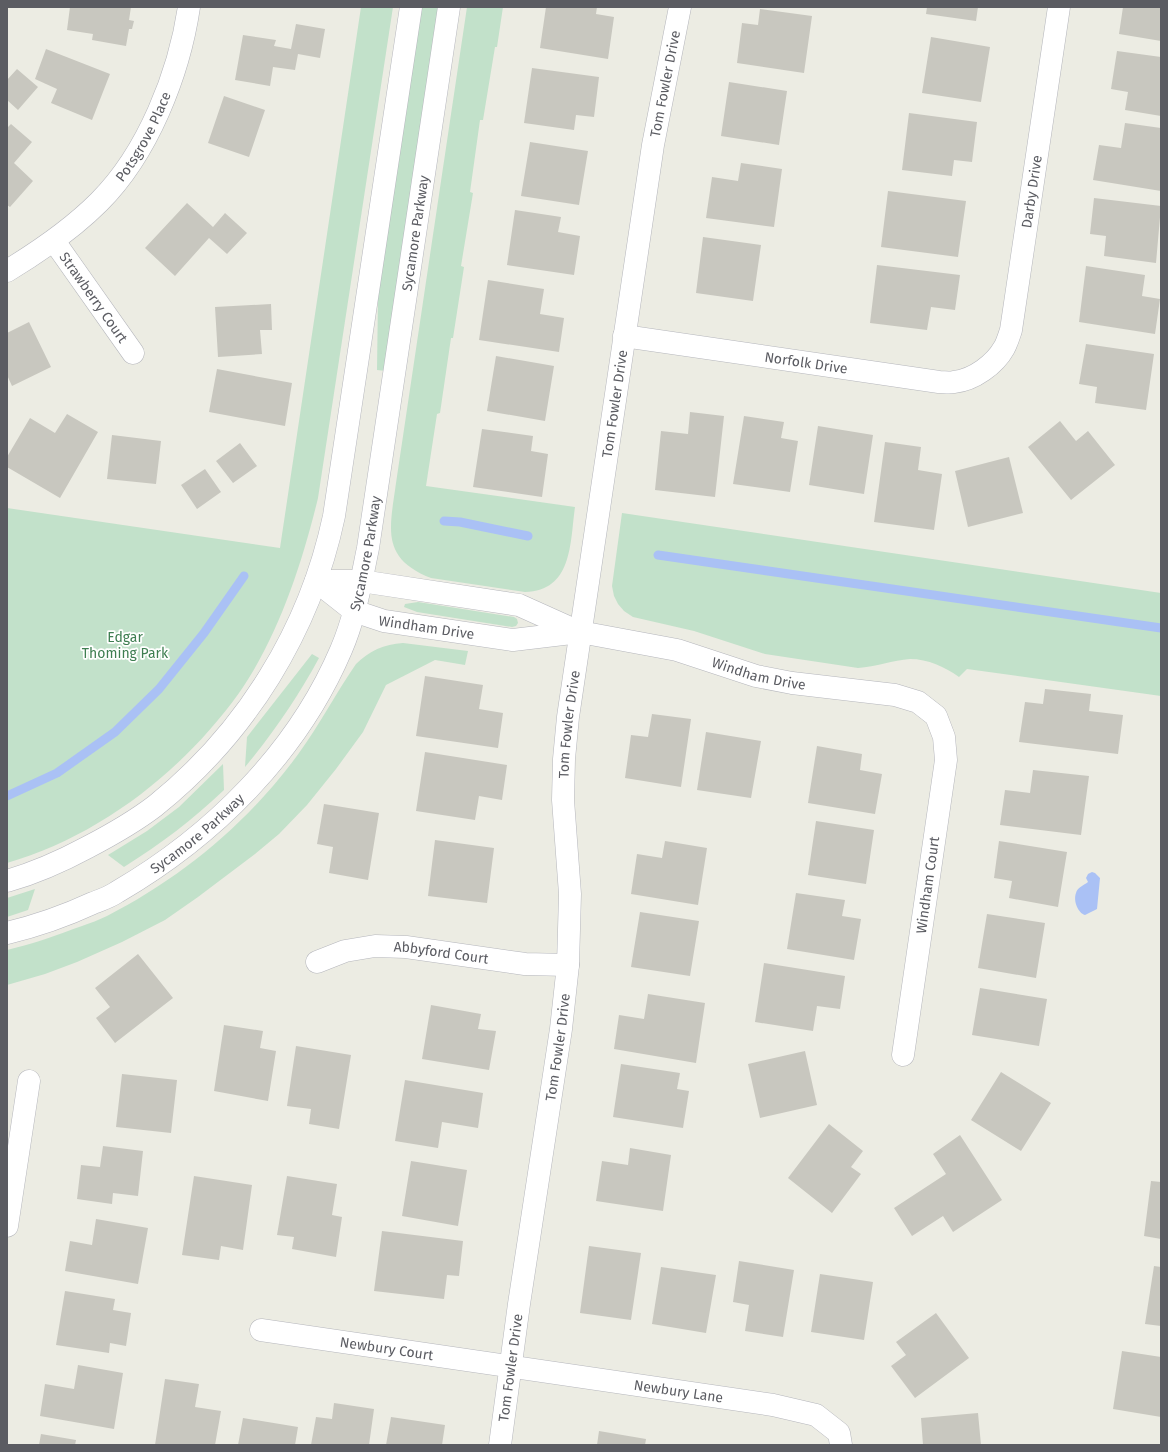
<svg xmlns="http://www.w3.org/2000/svg" width="1168" height="1452" font-family="'Fira Sans',sans-serif">
<rect width="100%" height="100%" fill="#ecece3"/>
<path fill="#c2e1ca" d="M 361,7 L 393,7 L 318,498 C 302,564 278,637 239,693 C 183,771 100,836 7,863 L 7,508 L 280,548 Z
M 420,7 L 440,7 L 386,371 L 377,370 L 378,297 Z
M 467,7 L 503,7 L 497,47 L 495,47 L 483,120 L 480,120 L 470,192 L 473,193 L 461,266 L 464,267 L 453,338 L 451,338 L 440,413 L 437,414 L 426,486 L 575,507 C 570,542 573,591 525,592 L 431,578 C 380,558 390,528 396,483 Z
M 622,513 L 1161,593 L 1161,696 L 967,669 L 959,677 C 945,667 928,659 910,659 C 893,660 876,667 858,668 L 765,654 L 694,631 L 633,617 L 624,611 L 618,604 L 614,596 L 612,586 Z
M 418,602 L 514,617 L 517,619 L 518,623 L 516,626 L 512,627 L 417,612 L 404,607 L 405,604 Z
M 403,643 L 468,651 L 465,665 L 435,660 L 386,685 L 363,732 L 336,769 L 307,805 L 279,834 L 255,854 L 198,897 L 165,920 L 122,942 L 77,962 L 45,974 L 7,985 L 7,950 C 33,944 57,935 82,926 C 90,923 99,920 107,916 C 182,878 250,821 299,753 C 320,724 336,693 356,664 C 369,651 384,644 403,643 Z
M 312,654 L 319,658 C 298,697 274,732 245,767 L 247,737 Z
M 223,764 L 224,790 C 191,821 162,843 124,867 L 108,855 L 147,831 L 179,807 Z
M 35,889 L 28,910 L 7,917 L 7,898 Z"/>
<path fill="#aac1f5" d="M 1092,872 L 1095,873 L 1100,878 L 1097,909 L 1085,915 C 1078,913 1073,901 1076,893 C 1077,888 1084,885 1088,882 L 1086,878 L 1088,874 Z"/>
<g fill="none" stroke-linecap="round" stroke-linejoin="round">
<path stroke="#aac1f5" stroke-width="9" d="M 444,521 L 460,522 L 528,536
M 658,555 L 1161,628
M 7,796 L 57,773 L 115,732 L 159,689 L 204,633 L 244,576"/>
</g>
<path fill="#c8c7bf" d="M 70,7 L 131,7 L 129,20 L 134,21 L 132,29 L 129,29 L 126,46 L 92,40 L 93,34 L 67,30 Z
M 546,7 L 597,7 L 596,14 L 614,17 L 608,59 L 540,48 Z
M 927,7 L 978,7 L 976,21 L 926,14 Z
M 1123,7 L 1161,7 L 1161,41 L 1119,34 Z
M 760,9 L 812,16 L 804,73 L 737,63 L 742,23 L 758,25 Z
M 296,24 L 325,29 L 320,58 L 298,54 L 295,70 L 273,67 L 270,86 L 235,80 L 243,35 L 276,40 L 274,46 L 291,49 Z
M 931,37 L 990,47 L 981,102 L 922,93 Z
M 46,49 L 110,74 L 92,120 L 51,103 L 57,89 L 35,79 Z
M 1117,51 L 1161,57 L 1161,116 L 1125,110 L 1128,92 L 1111,89 Z
M 532,68 L 599,77 L 594,117 L 576,115 L 574,130 L 524,123 Z
M 17,69 L 38,87 L 18,110 L 7,100 L 7,80 Z
M 729,82 L 787,91 L 779,145 L 721,136 Z
M 224,96 L 265,110 L 249,157 L 208,143 Z
M 909,113 L 977,122 L 972,162 L 954,160 L 952,176 L 902,170 Z
M 1125,123 L 1161,128 L 1161,191 L 1093,180 L 1099,145 L 1121,148 Z
M 11,124 L 32,142 L 14,163 L 33,181 L 10,207 L 7,205 L 7,128 Z
M 530,142 L 588,151 L 579,205 L 521,196 Z
M 741,163 L 782,169 L 774,227 L 706,218 L 712,177 L 738,181 Z
M 888,191 L 966,201 L 958,257 L 881,247 Z
M 1094,198 L 1161,206 L 1156,263 L 1104,256 L 1106,236 L 1090,234 Z
M 187,203 L 213,227 L 225,213 L 247,233 L 227,254 L 209,238 L 175,276 L 145,248 Z
M 515,210 L 561,217 L 558,232 L 580,236 L 574,275 L 507,265 Z
M 703,237 L 761,245 L 753,301 L 696,293 Z
M 877,265 L 960,275 L 955,310 L 931,307 L 927,330 L 870,323 Z
M 1086,266 L 1145,275 L 1142,296 L 1160,299 L 1155,334 L 1079,322 Z
M 488,280 L 544,289 L 540,314 L 564,318 L 559,352 L 479,340 Z
M 271,304 L 272,330 L 260,330 L 262,354 L 218,357 L 215,307 Z
M 29,322 L 51,367 L 12,386 L 7,375 L 7,333 Z
M 1086,344 L 1154,354 L 1146,410 L 1095,403 L 1097,387 L 1079,384 Z
M 496,356 L 554,366 L 545,421 L 487,411 Z
M 217,369 L 292,383 L 285,426 L 209,412 Z
M 690,412 L 724,416 L 715,497 L 655,490 L 661,431 L 688,434 Z
M 67,414 L 98,432 L 60,498 L 7,467 L 7,457 L 30,418 L 55,433 Z
M 744,416 L 784,422 L 781,438 L 798,441 L 790,492 L 733,484 Z
M 1060,421 L 1076,441 L 1088,431 L 1115,465 L 1071,500 L 1028,447 Z
M 818,426 L 873,435 L 864,494 L 809,485 Z
M 482,429 L 533,436 L 531,451 L 548,454 L 542,497 L 473,487 Z
M 112,435 L 161,441 L 156,484 L 107,479 Z
M 885,442 L 921,447 L 918,470 L 942,474 L 934,530 L 874,522 Z
M 240,443 L 257,466 L 233,483 L 216,461 Z
M 1009,457 L 1023,513 L 968,527 L 955,471 Z
M 205,469 L 221,492 L 197,509 L 181,485 Z
M 425,676 L 483,685 L 479,709 L 503,713 L 498,748 L 416,736 Z
M 1045,689 L 1091,694 L 1089,711 L 1123,715 L 1118,754 L 1019,742 L 1025,702 L 1043,704 Z
M 652,714 L 691,719 L 681,787 L 625,778 L 631,735 L 648,737 Z
M 706,732 L 761,741 L 751,798 L 697,790 Z
M 817,746 L 862,754 L 860,770 L 882,774 L 875,814 L 808,803 Z
M 425,752 L 507,765 L 502,800 L 479,796 L 475,820 L 416,811 Z
M 1033,770 L 1089,776 L 1081,835 L 1000,825 L 1005,790 L 1030,793 Z
M 324,804 L 379,813 L 368,880 L 329,873 L 333,847 L 317,844 Z
M 816,821 L 874,830 L 866,884 L 808,875 Z
M 435,840 L 494,848 L 487,903 L 428,896 Z
M 665,841 L 707,848 L 698,905 L 631,894 L 637,854 L 662,858 Z
M 999,841 L 1067,852 L 1058,907 L 1009,898 L 1012,881 L 994,878 Z
M 796,893 L 845,900 L 842,916 L 861,919 L 854,960 L 787,949 Z
M 640,912 L 699,921 L 690,976 L 631,967 Z
M 987,914 L 1045,923 L 1036,978 L 978,968 Z
M 138,954 L 173,998 L 115,1043 L 96,1018 L 110,1007 L 95,988 Z
M 764,963 L 845,976 L 840,1009 L 817,1006 L 813,1031 L 755,1022 Z
M 980,988 L 1047,999 L 1039,1046 L 972,1035 Z
M 648,994 L 705,1003 L 696,1063 L 614,1049 L 619,1015 L 644,1019 Z
M 431,1005 L 481,1014 L 478,1029 L 496,1031 L 489,1070 L 422,1059 Z
M 224,1025 L 263,1031 L 260,1048 L 276,1051 L 268,1101 L 214,1091 Z
M 296,1046 L 351,1055 L 339,1129 L 309,1124 L 311,1109 L 287,1106 Z
M 805,1051 L 817,1105 L 760,1118 L 748,1064 Z
M 621,1064 L 680,1073 L 677,1089 L 689,1091 L 683,1128 L 613,1117 Z
M 1001,1072 L 1051,1103 L 1021,1151 L 971,1120 Z
M 122,1074 L 177,1080 L 171,1133 L 116,1127 Z
M 405,1080 L 483,1093 L 478,1128 L 442,1122 L 438,1148 L 395,1141 Z
M 829,1124 L 863,1151 L 851,1167 L 861,1174 L 832,1213 L 788,1178 Z
M 960,1135 L 1002,1200 L 953,1232 L 943,1216 L 912,1236 L 894,1208 L 946,1174 L 933,1154 Z
M 103,1146 L 143,1151 L 138,1196 L 113,1193 L 112,1204 L 77,1199 L 81,1165 L 100,1167 Z
M 630,1148 L 671,1155 L 663,1211 L 596,1201 L 602,1161 L 628,1165 Z
M 411,1161 L 467,1170 L 458,1226 L 402,1216 Z
M 194,1176 L 252,1185 L 243,1250 L 221,1246 L 219,1260 L 182,1255 Z
M 287,1176 L 337,1184 L 332,1215 L 342,1217 L 336,1257 L 292,1249 L 294,1237 L 277,1235 Z
M 1151,1181 L 1161,1182 L 1161,1239 L 1144,1236 Z
M 96,1219 L 148,1228 L 138,1284 L 65,1271 L 70,1241 L 92,1245 Z
M 382,1231 L 463,1241 L 459,1276 L 447,1275 L 444,1299 L 374,1291 Z
M 589,1246 L 641,1253 L 631,1320 L 580,1313 Z
M 739,1261 L 794,1270 L 783,1337 L 745,1331 L 749,1305 L 733,1302 Z
M 1154,1266 L 1161,1267 L 1161,1326 L 1145,1324 Z
M 661,1267 L 716,1275 L 706,1333 L 652,1324 Z
M 820,1274 L 873,1282 L 864,1340 L 811,1332 Z
M 65,1291 L 115,1299 L 113,1310 L 131,1313 L 126,1346 L 110,1343 L 109,1353 L 56,1345 Z
M 936,1313 L 969,1358 L 915,1398 L 891,1366 L 906,1355 L 896,1342 Z
M 1122,1351 L 1161,1357 L 1161,1417 L 1113,1409 Z
M 78,1365 L 123,1373 L 114,1429 L 40,1416 L 45,1384 L 74,1389 Z
M 165,1379 L 199,1384 L 195,1407 L 221,1411 L 215,1445 L 155,1445 Z
M 334,1403 L 374,1409 L 369,1445 L 311,1445 L 316,1417 L 332,1419 Z
M 978,1413 L 981,1445 L 923,1445 L 921,1418 Z
M 391,1417 L 445,1425 L 442,1445 L 386,1445 Z
M 243,1418 L 298,1427 L 295,1445 L 238,1445 Z
M 599,1431 L 646,1439 L 645,1445 L 597,1445 Z
M 41,1434 L 76,1440 L 75,1445 L 39,1445 Z"/>
<g fill="none" stroke-linecap="round" stroke-linejoin="round">
<g stroke="#b5b6bc" stroke-width="23">
<g id="street">
<path id="s1" d="M 54,241 L 133,353"/>
<path id="s2" d="M 7,271 C 40,251 72,229 99,202 C 148,153 179,74 189,7"/>
<path id="s3" d="M 624,336 L 939,382 C 944,382 949,383 954,382 C 974,380 995,364 1004,348 C 1007,343 1009,336 1011,330 L 1059,7"/>
<path id="s4" d="M 316,581 L 354,611 L 384,621 L 513,640 L 580,632 L 677,650 L 756,676 L 792,683 L 895,695 L 918,702 L 936,716 L 944,737 L 946,760 L 903,1055"/>
<path d="M 316,581 L 361,581 L 519,605 L 579,632"/>
<path id="s5" d="M 317,962 L 345,951 L 375,946 L 406,947 L 525,964 L 568,965"/>
<path d="M 7,1226 L 29,1081"/>
<path id="s6" d="M 261,1330 L 773,1405 L 816,1415 L 839,1433 L 841,1445"/>
<path id="s7" d="M 500,1445 L 519,1304 L 561,1029 L 568,965 L 570,894 L 563,800 L 564,759 L 568,717 L 653,145 L 680,7"/>
</g>
</g>
<g stroke="#b6b7be" stroke-width="23">
<g id="secondary">
<path d="M 7,881 C 35,873 62,861 88,847 C 111,835 134,822 155,806 C 246,733 310,630 334,516 L 411,7"/>
<path id="s8" d="M 7,933 C 36,926 65,916 93,903 C 101,900 110,897 117,892 C 213,836 297,753 341,650 C 355,618 361,582 368,548 L 449,7"/>
</g>
</g>
<use href="#street" stroke="#fff" stroke-width="22"/>
<use href="#secondary" stroke="#fff" stroke-width="22"/>
</g>
<g text-anchor="middle" dominant-baseline="central" stroke-width="3.5" stroke-linejoin="round" paint-order="stroke">
<g font-size="14" fill="#5b5c62" stroke="#fff">
<text stroke="none"><textPath href="#s7" startOffset="1374">Tom Fowler Drive</textPath></text>
<text stroke="none"><textPath href="#s2" startOffset="195">Potsgrove Place</textPath></text>
<text stroke="none"><textPath href="#s3" startOffset="555">Darby Drive</textPath></text>
<text stroke="none"><textPath href="#s8" startOffset="877">Sycamore Parkway</textPath></text>
<text stroke="none"><textPath href="#s1" startOffset="69">Strawberry Court</textPath></text>
<text stroke="none"><textPath href="#s3" startOffset="184">Norfolk Drive</textPath></text>
<text stroke="none"><textPath href="#s7" startOffset="1050">Tom Fowler Drive</textPath></text>
<text stroke="none"><textPath href="#s8" startOffset="553">Sycamore Parkway</textPath></text>
<text stroke="none"><textPath href="#s4" startOffset="123">Windham Drive</textPath></text>
<text stroke="none"><textPath href="#s4" startOffset="462">Windham Drive</textPath></text>
<text stroke="none"><textPath href="#s7" startOffset="726">Tom Fowler Drive</textPath></text>
<text stroke="none"><textPath href="#s8" startOffset="217">Sycamore Parkway</textPath></text>
<text transform="translate(928 885) rotate(-82)">Windham Court</text>
<text stroke="none"><textPath href="#s5" startOffset="127">Abbyford Court</textPath></text>
<text stroke="none"><textPath href="#s7" startOffset="402">Tom Fowler Drive</textPath></text>
<text stroke="none"><textPath href="#s6" startOffset="127">Newbury Court</textPath></text>
<text stroke="none"><textPath href="#s7" startOffset="78">Tom Fowler Drive</textPath></text>
<text stroke="none"><textPath href="#s6" startOffset="422">Newbury Lane</textPath></text>
</g>
<g font-size="14" fill="#3e7e51" stroke="#fff">
<text x="125" y="637">Edgar<tspan x="125" dy="16">Thoming Park</tspan></text>
</g>
</g>
<rect width="1168" height="1452" fill="none" stroke="#5b5c62" stroke-width="16"/>
</svg>
